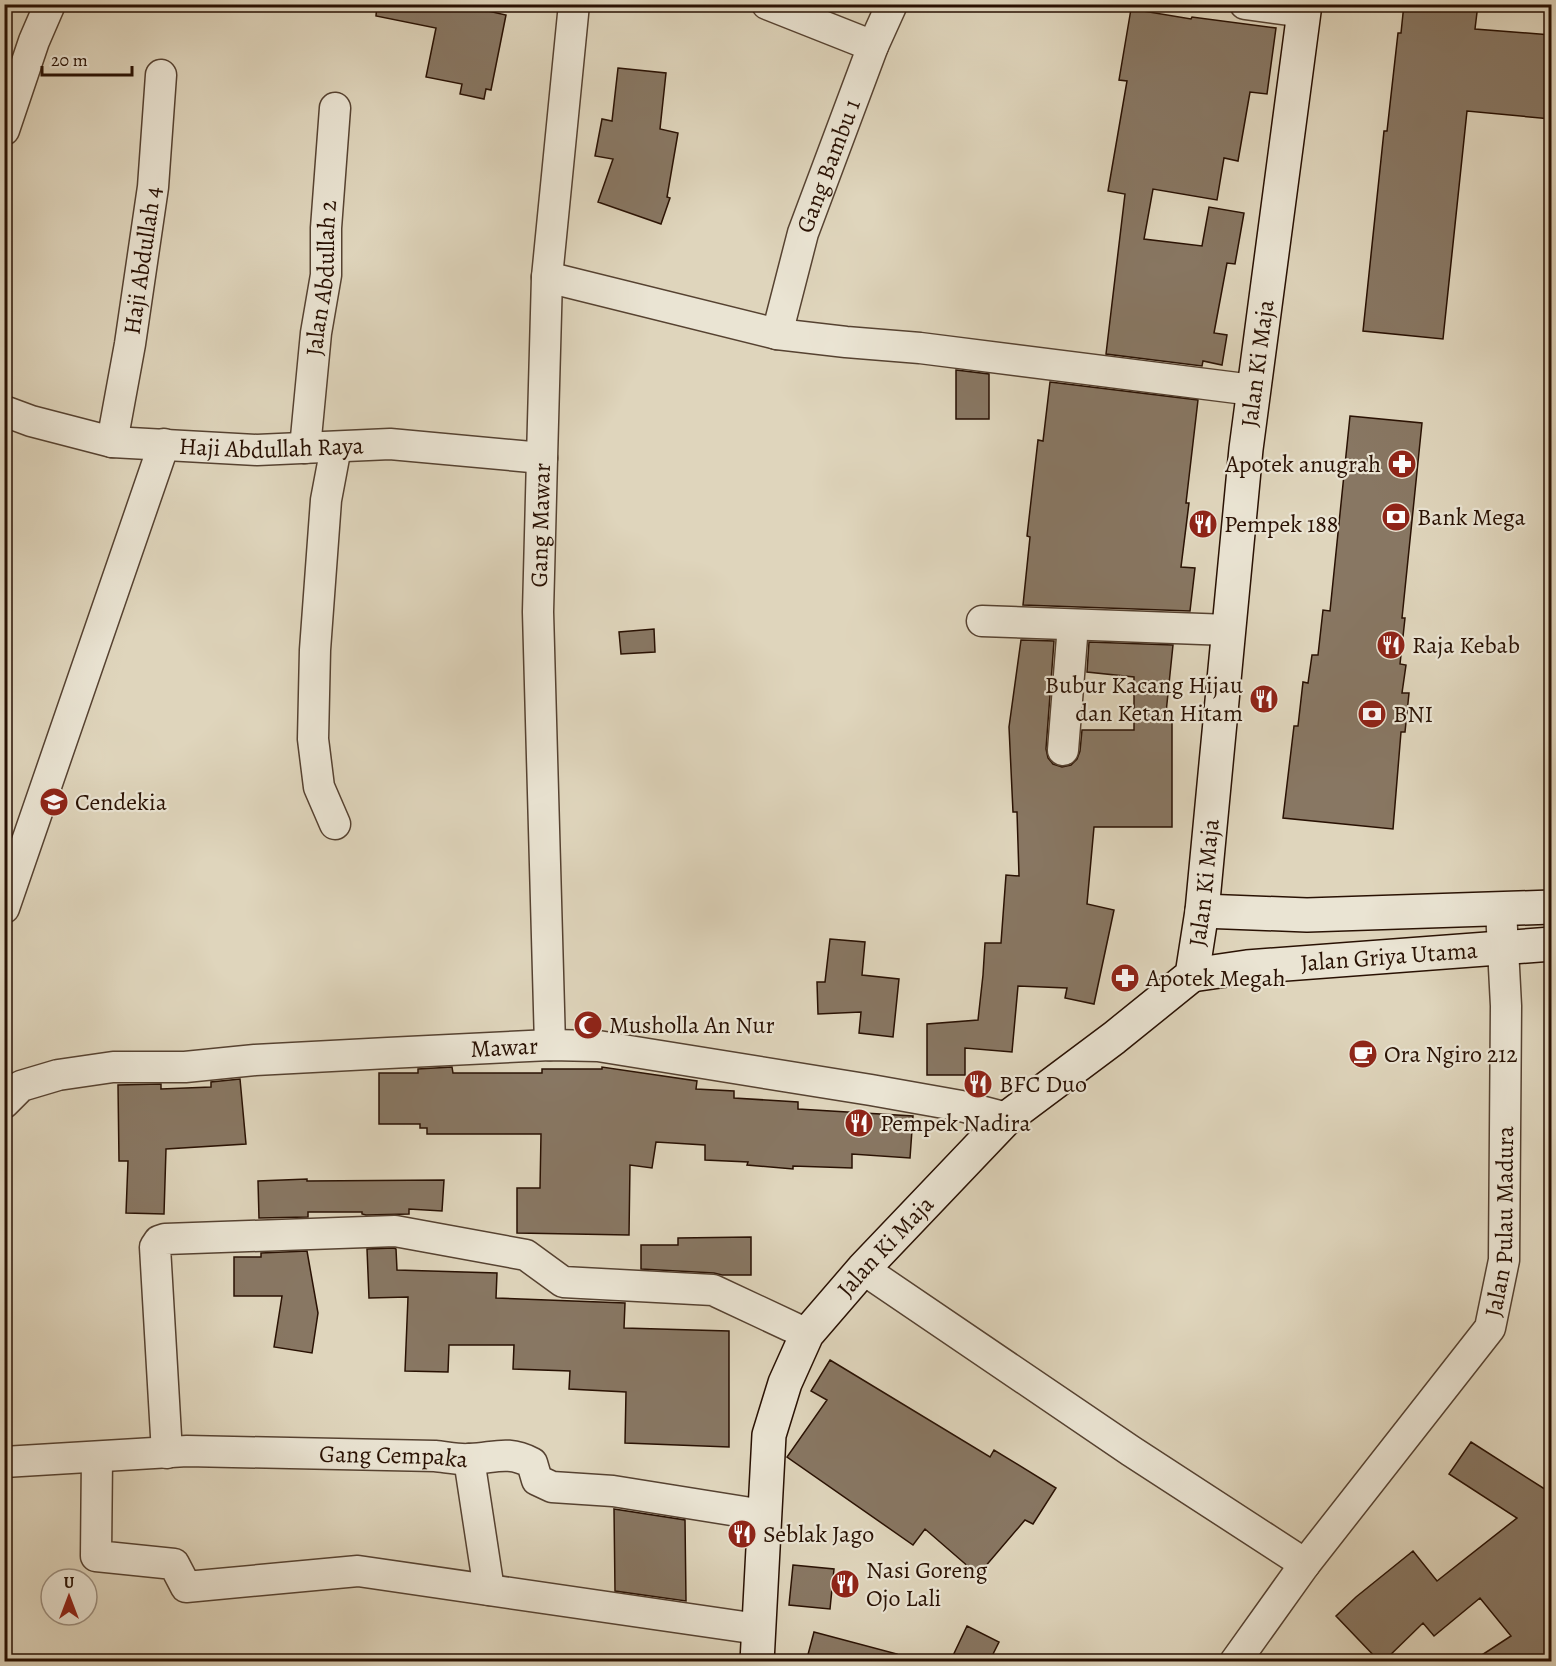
<svg xmlns="http://www.w3.org/2000/svg" width="1556" height="1666" font-family="Alegreya,serif">
<rect width="100%" height="100%" fill="#dfd5bc"/>
<filter id="stains"><feTurbulence type="fractalNoise" baseFrequency=".00333" numOctaves="4"/><feColorMatrix values="0 0 0 0 .2 0 0 0 0 .09 0 0 0 0 .02 0 0 0 .5 -.17"/></filter>
<radialGradient id="worn" r=".72"><stop offset=".6" stop-color="#630" stop-opacity="0"/><stop offset="1" stop-color="#630" stop-opacity=".3"/></radialGradient>
<path fill="#887763" stroke="#291103" stroke-width="1.5" d="M 377,4 L 457,4 L 506,15 L 491,90 L 486,89 L 484,99 L 460,94 L 462,84 L 426,77 L 436,28 L 376,16 Z
M 1404,4 L 1478,4 L 1475,29 L 1551,35 L 1551,119 L 1467,111 L 1443,339 L 1363,331 L 1384,131 L 1387,131 L 1398,33 L 1401,33 Z
M 1131,9 L 1191,19 L 1192,17 L 1276,28 L 1267,94 L 1250,92 L 1238,161 L 1224,158 L 1217,200 L 1153,189 L 1144,239 L 1202,246 L 1209,207 L 1244,213 L 1235,264 L 1227,263 L 1214,333 L 1227,335 L 1222,365 L 1203,361 L 1202,366 L 1106,354 L 1125,194 L 1108,191 L 1127,81 L 1119,80 Z
M 618,68 L 666,73 L 660,129 L 678,133 L 667,197 L 670,198 L 661,224 L 598,202 L 613,159 L 595,156 L 602,119 L 612,121 Z
M 956,370 L 989,374 L 989,419 L 956,419 Z
M 1050,382 L 1198,400 L 1186,503 L 1189,503 L 1181,567 L 1195,568 L 1190,611 L 1023,605 L 1030,537 L 1027,536 L 1038,440 L 1043,441 Z
M 1350,416 L 1422,423 L 1402,618 L 1405,618 L 1400,664 L 1406,665 L 1402,693 L 1409,693 L 1405,732 L 1401,732 L 1393,829 L 1283,818 L 1294,726 L 1298,726 L 1303,682 L 1308,683 L 1312,655 L 1318,655 L 1323,610 L 1330,611 Z
M 654,629 L 655,652 L 621,654 L 619,632 Z
M 1021,640 L 1054,641 L 1046,749 L 1048,758 L 1053,764 L 1062,767 L 1071,765 L 1077,759 L 1080,751 L 1082,730 L 1134,730 L 1134,677 L 1087,672 L 1089,642 L 1173,645 L 1166,713 L 1172,713 L 1172,827 L 1094,827 L 1087,904 L 1114,910 L 1094,1004 L 1065,998 L 1067,988 L 1018,986 L 1012,1052 L 965,1048 L 965,1075 L 927,1075 L 927,1024 L 978,1020 L 983,975 L 985,943 L 1001,943 L 1006,875 L 1019,876 L 1017,812 L 1013,812 L 1009,727 Z
M 830,939 L 865,942 L 862,975 L 899,979 L 893,1037 L 859,1033 L 861,1012 L 818,1014 L 817,982 L 825,982 Z
M 452,1067 L 453,1073 L 542,1073 L 542,1069 L 602,1069 L 602,1067 L 697,1081 L 696,1089 L 734,1091 L 734,1098 L 798,1102 L 798,1109 L 913,1116 L 910,1158 L 852,1154 L 852,1168 L 793,1166 L 793,1169 L 747,1165 L 748,1162 L 705,1160 L 705,1145 L 656,1142 L 652,1168 L 630,1165 L 629,1235 L 517,1233 L 517,1188 L 540,1188 L 541,1134 L 427,1134 L 427,1128 L 420,1128 L 420,1124 L 379,1124 L 379,1073 L 418,1073 L 418,1069 Z
M 240,1079 L 246,1144 L 166,1149 L 164,1214 L 126,1213 L 128,1161 L 119,1161 L 118,1085 L 161,1084 L 161,1089 L 211,1087 L 211,1082 Z
M 307,1179 L 307,1181 L 444,1180 L 442,1211 L 409,1209 L 409,1214 L 366,1215 L 362,1214 L 362,1212 L 308,1212 L 308,1217 L 259,1218 L 258,1181 Z
M 751,1237 L 751,1275 L 722,1275 L 714,1273 L 641,1269 L 641,1245 L 678,1245 L 678,1238 Z
M 394,1248 L 396,1249 L 397,1270 L 497,1273 L 496,1298 L 625,1303 L 624,1328 L 729,1331 L 729,1447 L 625,1443 L 626,1392 L 569,1389 L 570,1371 L 513,1369 L 514,1345 L 449,1345 L 448,1372 L 405,1371 L 408,1297 L 369,1298 L 367,1249 Z
M 307,1251 L 318,1313 L 312,1353 L 274,1347 L 282,1296 L 234,1296 L 234,1257 L 261,1257 L 261,1253 Z
M 830,1360 L 990,1457 L 994,1450 L 1056,1488 L 1033,1524 L 1025,1520 L 978,1575 L 925,1529 L 913,1545 L 787,1457 L 827,1400 L 811,1391 Z
M 1471,1442 L 1551,1493 L 1551,1662 L 1471,1662 L 1511,1636 L 1480,1598 L 1434,1636 L 1423,1623 L 1383,1662 L 1380,1662 L 1336,1616 L 1356,1597 L 1413,1551 L 1437,1581 L 1517,1518 L 1449,1474 Z
M 614,1509 L 685,1520 L 686,1601 L 615,1591 Z
M 793,1565 L 834,1569 L 830,1609 L 789,1605 Z
M 967,1626 L 999,1642 L 989,1662 L 950,1662 Z
M 814,1632 L 897,1654 L 896,1662 L 806,1662 Z"/>
<g fill="none" stroke-linecap="round" stroke-linejoin="round">
<g stroke="#564231" stroke-width="33">
<g id="street">
<path d="M 767,4 L 873,46"/>
<path d="M 1245,4 L 1304,12"/>
<path d="M 4,130 L 34,41 L 50,4"/>
<path d="M 547,277 L 777,334 L 846,342 L 920,348 L 1253,390"/>
<path id="s1" d="M 777,334 L 803,233 L 873,46 L 892,4"/>
<path id="s2" d="M 4,411 L 31,421 L 112,442 L 257,450 L 390,444 L 542,458"/>
<path id="s3" d="M 112,442 L 130,344 L 153,187 L 161,75"/>
<path id="s4" d="M 305,448 L 316,333 L 326,275 L 326,228 L 335,108"/>
<path d="M 982,621 L 1229,630"/>
<path d="M 1063,750 L 1073,625"/>
<path d="M 335,824 L 319,787 L 313,739 L 315,650 L 326,500 L 336,447"/>
<path d="M 4,908 L 164,444"/>
<path id="s5" d="M 550,1045 L 538,612 L 542,458 L 547,277 L 574,4"/>
<path id="s6" d="M 4,1103 L 21,1086 L 58,1075 L 113,1067 L 185,1067 L 255,1060 L 388,1053 L 550,1045 L 598,1046 L 871,1090 L 961,1106 L 1007,1118"/>
<path d="M 863,1269 L 1131,1451 L 1305,1564"/>
<path d="M 167,1453 L 155,1247 L 159,1241 L 165,1239 L 395,1231 L 526,1255 L 563,1282 L 713,1290 L 807,1334"/>
<path d="M 97,1457 L 96,1556 L 174,1564 L 186,1587 L 358,1571 L 758,1629"/>
<path d="M 469,1459 L 489,1590"/>
<path id="s7" d="M 4,1462 L 187,1451 L 435,1456 C 446,1457 459,1460 470,1459 C 495,1458 507,1450 532,1463 L 537,1480 L 552,1487 L 613,1491 L 763,1515"/>
<path id="s8" d="M 1235,1662 L 1305,1564 L 1490,1328 L 1504,1260 L 1506,1006 L 1501,910"/>
</g>
</g>
<g stroke="#291103" stroke-width="36">
<g id="secondary">
<path d="M 1202,911 L 1307,915 L 1552,907"/>
<path id="s9" d="M 1192,975 L 1247,967 L 1552,944"/>
<path id="s10" d="M 757,1662 L 769,1435 L 785,1383 L 807,1334 L 863,1269 L 1007,1118 L 1114,1038 L 1192,975 L 1202,911 L 1246,449 L 1305,4"/>
</g>
</g>
<use href="#street" stroke="#eae4d3" stroke-width="30"/>
<use href="#secondary" stroke="#eae4d3" stroke-width="33"/>
</g>
<defs>
<g id="pharmacy-disc" transform="scale(1.5)"><circle r="9.5" fill="#8f2418" stroke="#eae4d3"/><path d="M-2-6h4v4h4v4h-4v4h-4v-4h-4v-4h4Z" fill="#fff"/></g>
<g id="bank-disc" transform="scale(1.5)"><circle r="9.5" fill="#8f2418" stroke="#eae4d3"/><path d="M-6-4H6V4H-6ZM0-2.3a2.3 2.3 0 1 0 0 4.6a2.3 2.3 0 1 0 0-4.6Z" fill="#fff"/></g>
<g id="restaurant-disc" transform="scale(1.5)"><circle r="9.5" fill="#8f2418" stroke="#eae4d3"/><path d="M-5-6h1v4h1v-4h1v4h1v-4h1v5L-1.5 .5V6h-2V.5L-5-1ZM5-6V6H3V1.5H1.5Q1.5-4 5-6Z" fill="#fff"/></g>
<g id="school-disc" transform="scale(1.5)"><circle r="9.5" fill="#8f2418" stroke="#eae4d3"/><path d="M0-5L7-2L0 1L-7-2ZM-4 1L0 2.5L4 1V4Q0 6-4 4Z" fill="#fff"/></g>
<g id="mosque-disc" transform="scale(1.5)"><circle r="9.5" fill="#8f2418" stroke="#eae4d3"/><path d="M3.5-4.9A6 6 0 1 0 3.5 4.9A5 5 0 1 1 3.5-4.9Z" fill="#fff"/></g>
<g id="cafe-disc" transform="scale(1.5)"><circle r="9.5" fill="#8f2418" stroke="#eae4d3"/><path d="M-5.5-4.5H6V0H3Q3 3.5 0 3.5H-2.5Q-5.5 3.5-5.5 0ZM3-3.2v2h1.7v-2ZM-6 4.5H4V6H-6Z" fill="#fff"/></g>
</defs>
<g fill-rule="evenodd">
<use href="#pharmacy-disc" x="1402" y="464"/>
<use href="#bank-disc" x="1396" y="517"/>
<use href="#restaurant-disc" x="1203" y="524"/>
<use href="#restaurant-disc" x="1391" y="645"/>
<use href="#restaurant-disc" x="1264" y="699"/>
<use href="#bank-disc" x="1372" y="714"/>
<use href="#school-disc" x="54" y="802"/>
<use href="#pharmacy-disc" x="1125" y="978"/>
<use href="#mosque-disc" x="588" y="1025"/>
<use href="#cafe-disc" x="1363" y="1054"/>
<use href="#restaurant-disc" x="978" y="1084"/>
<use href="#restaurant-disc" x="859" y="1123"/>
<use href="#restaurant-disc" x="742" y="1534"/>
<use href="#restaurant-disc" x="845" y="1584"/>
</g>
<g text-anchor="middle" dominant-baseline="central" stroke-width="4.5" stroke-linejoin="round" paint-order="stroke">
<g font-size="24" fill="#291103" stroke="#eae4d3">
<text stroke="none"><textPath href="#s1" startOffset="176">Gang Bambu 1</textPath></text>
<text stroke="none"><textPath href="#s3" startOffset="184">Haji Abdullah 4</textPath></text>
<text stroke="none"><textPath href="#s4" startOffset="171">Jalan Abdullah 2</textPath></text>
<text stroke="none"><textPath href="#s10" startOffset="1479">Jalan Ki Maja</textPath></text>
<text stroke="none"><textPath href="#s2" startOffset="272">Haji Abdullah Raya</textPath></text>
<text stroke="none"><textPath href="#s5" startOffset="520">Gang Mawar</textPath></text>
<text stroke="none"><textPath href="#s10" startOffset="957">Jalan Ki Maja</textPath></text>
<text stroke="none"><textPath href="#s9" startOffset="198">Jalan Griya Utama</textPath></text>
<text stroke="none"><textPath href="#s6" startOffset="510">Mawar</textPath></text>
<text stroke="none"><textPath href="#s8" startOffset="528">Jalan Pulau Madura</textPath></text>
<text stroke="none"><textPath href="#s10" startOffset="453">Jalan Ki Maja</textPath></text>
<text stroke="none"><textPath href="#s7" startOffset="390">Gang Cempaka</textPath></text>
</g>
<g font-size="24" fill="#291103" stroke="#eae4d3" text-anchor="start">
<text x="1381" y="464" text-anchor="end">Apotek anugrah</text>
<text x="1417" y="517">Bank Mega</text>
<text x="1224" y="524">Pempek 188</text>
<text x="1412" y="645">Raja Kebab</text>
<text x="1243" y="685" text-anchor="end">Bubur Kacang Hijau<tspan x="1243" dy="28">dan Ketan Hitam</tspan></text>
<text x="1393" y="714">BNI</text>
<text x="75" y="802">Cendekia</text>
<text x="1146" y="978">Apotek Megah</text>
<text x="609" y="1025">Musholla An Nur</text>
<text x="1384" y="1054">Ora Ngiro 212</text>
<text x="999" y="1084">BFC Duo</text>
<text x="880" y="1123">Pempek Nadira</text>
<text x="763" y="1534">Seblak Jago</text>
<text x="866" y="1570">Nasi Goreng<tspan x="866" dy="28">Ojo Lali</tspan></text>
</g>
</g>
<rect width="1556" height="1666" fill="none" stroke="#dfd5bc" stroke-width="24"/>
<rect x="6" y="6" width="1544" height="1654" fill="none" stroke="#291103" stroke-width="3"/>
<rect x="12" y="12" width="1532" height="1642" fill="none" stroke="#291103" stroke-width="1.5"/>
<g transform="translate(69 1597)"><circle r="28" fill="#eae4d3" stroke="#9d9080" stroke-width="1.5"/>
<path d="M0-4.5L10 22L0 15L-10 22Z" fill="#8f2418"/>
<text y="-9" font-size="16" font-weight="bold" text-anchor="middle" fill="#291103">U</text>
</g>
<path d="M42 66v9h90v-9" fill="none" stroke="#291103" stroke-width="3"/>
<text x="51" y="66" font-size="18" fill="#291103" stroke="#eae4d3" stroke-width="4.5" paint-order="stroke">20 m</text>
<rect width="100%" height="100%" filter="url(#stains)"/>
<rect width="100%" height="100%" fill="url(#worn)"/>
</svg>
